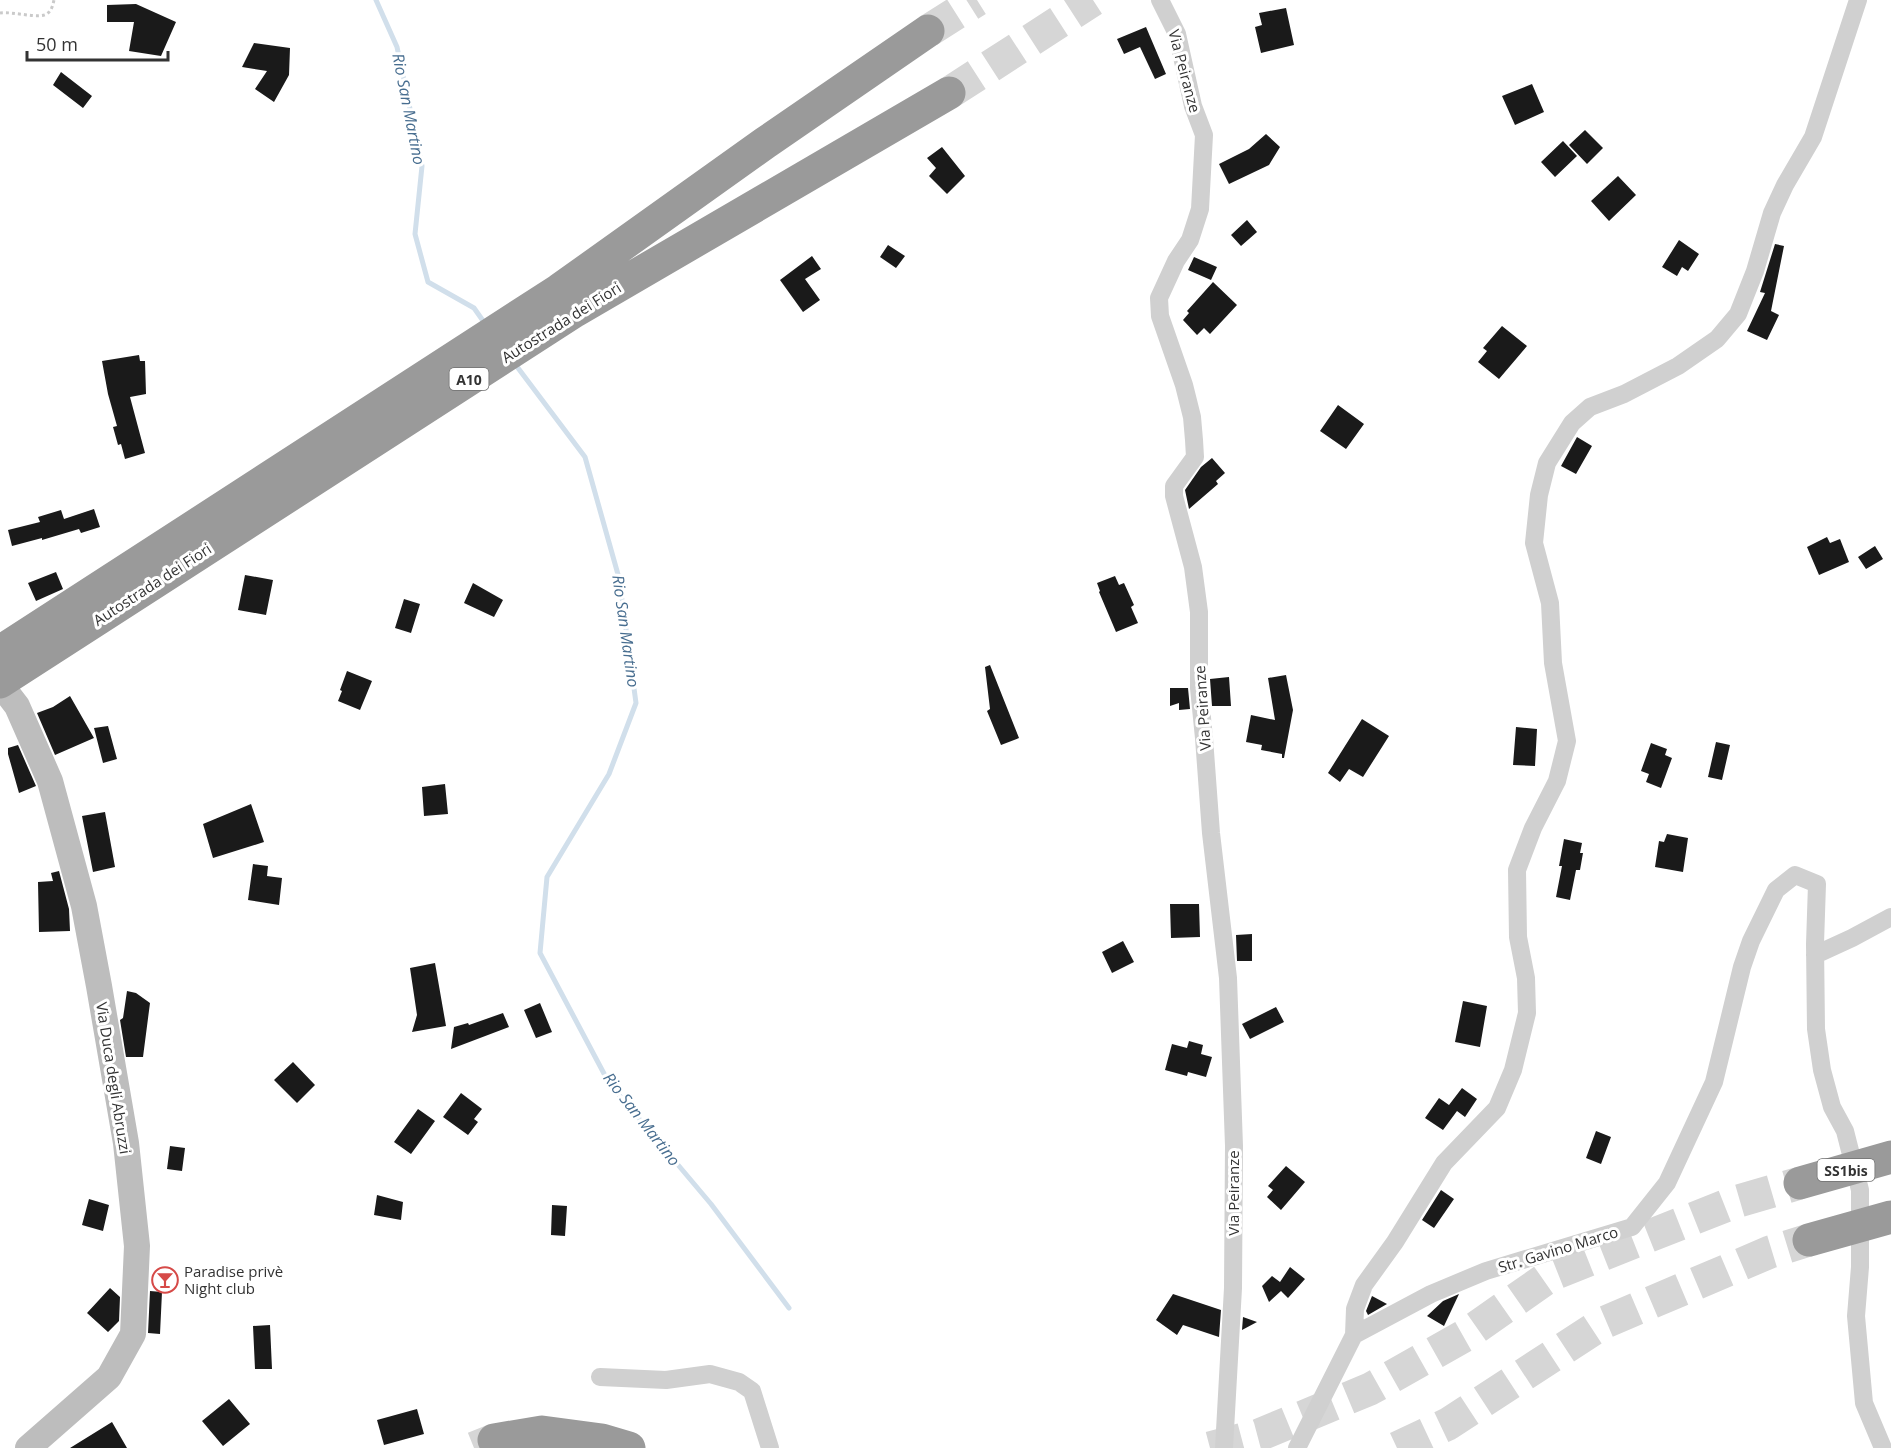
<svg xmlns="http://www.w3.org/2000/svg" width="1891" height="1448" font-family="'Open Sans',sans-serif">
<rect width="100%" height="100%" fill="#fff"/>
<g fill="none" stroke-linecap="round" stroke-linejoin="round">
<path stroke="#d1dfeb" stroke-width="5" d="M 376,0 L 397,47 L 422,166 L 415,234 L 428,282 L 474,308 L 486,325
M 515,364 L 585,457 L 619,578 L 636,703 L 609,774 L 547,877 L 540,953 L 609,1083 L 711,1204 L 789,1308"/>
</g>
<path fill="#1a1a1a" d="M 136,4 L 176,22 L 161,56 L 129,51 L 134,22 L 107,22 L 107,5 Z
M 1286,8 L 1294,45 L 1261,53 L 1255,27 L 1262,25 L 1259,13 Z
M 1146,27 L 1166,74 L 1155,79 L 1140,47 L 1124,54 L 1117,39 Z
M 254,43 L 290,48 L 289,75 L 274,102 L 255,89 L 267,71 L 242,67 Z
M 61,72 L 92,96 L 83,108 L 53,85 Z
M 1532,84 L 1544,112 L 1515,125 L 1502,96 Z
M 1585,130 L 1603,148 L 1587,164 L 1569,145 Z
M 1266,134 L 1280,147 L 1269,165 L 1229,184 L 1219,164 L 1249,149 Z
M 1563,141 L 1577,156 L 1555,177 L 1541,162 Z
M 942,147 L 965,176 L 947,194 L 929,176 L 936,168 L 927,158 Z
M 1618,176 L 1636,195 L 1609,221 L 1591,201 Z
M 1247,220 L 1257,232 L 1241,246 L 1231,235 Z
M 1679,240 L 1699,254 L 1688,271 L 1682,267 L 1677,276 L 1662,267 Z
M 1775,244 L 1784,246 L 1771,311 L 1779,315 L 1767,340 L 1747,331 L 1765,293 L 1760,292 Z
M 888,245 L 905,256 L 896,268 L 880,257 Z
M 812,256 L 821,269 L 805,279 L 820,300 L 803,312 L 780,280 Z
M 1194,257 L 1217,267 L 1211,280 L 1188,270 Z
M 1213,282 L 1237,305 L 1210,334 L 1204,328 L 1197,335 L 1183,320 L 1189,313 L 1187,311 Z
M 1502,326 L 1527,346 L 1499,379 L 1478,362 L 1487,351 L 1483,348 Z
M 139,355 L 140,361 L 145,361 L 146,394 L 130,397 L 145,453 L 125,459 L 121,444 L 118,445 L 113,427 L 117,426 L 108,394 L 102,361 Z
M 1338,405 L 1364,424 L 1346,449 L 1320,431 Z
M 1577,437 L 1592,446 L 1576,474 L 1561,466 Z
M 1212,458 L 1225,473 L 1216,481 L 1218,484 L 1189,509 L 1185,490 L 1201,467 Z
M 94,509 L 100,527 L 81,533 L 79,529 L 42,540 L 42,538 L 12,546 L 8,530 L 40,522 L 38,517 L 61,510 L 64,519 Z
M 1827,537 L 1830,543 L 1840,539 L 1849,562 L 1819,575 L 1807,547 Z
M 1875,546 L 1883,559 L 1866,569 L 1858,557 Z
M 56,572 L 63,589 L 36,601 L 28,583 Z
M 245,575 L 273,580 L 266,615 L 238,610 Z
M 1115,576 L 1119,585 L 1124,583 L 1134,605 L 1131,607 L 1138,623 L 1116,632 L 1099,592 L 1100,591 L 1097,583 Z
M 473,583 L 503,600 L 494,617 L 464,603 Z
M 404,599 L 420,604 L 411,633 L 395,628 Z
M 990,665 L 1019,738 L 1001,745 L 987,711 L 990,709 L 985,667 Z
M 347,671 L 372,681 L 360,710 L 338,701 L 342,691 L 340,690 Z
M 1286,675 L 1293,710 L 1284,758 L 1282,758 L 1282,754 L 1261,750 L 1262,745 L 1246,742 L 1251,715 L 1275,720 L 1268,678 Z
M 1229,677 L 1231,706 L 1212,706 L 1210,679 Z
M 1170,688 L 1188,688 L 1190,709 L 1179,710 L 1179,703 L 1170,706 Z
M 70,696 L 94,738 L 55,755 L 37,713 L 53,707 Z
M 1362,719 L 1389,736 L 1363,777 L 1349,769 L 1340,782 L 1328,773 Z
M 108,726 L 117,759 L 103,763 L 94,728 Z
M 1516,727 L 1537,729 L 1535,766 L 1513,765 Z
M 1716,742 L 1730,745 L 1722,780 L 1708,777 Z
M 1651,743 L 1667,749 L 1665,755 L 1672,758 L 1661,788 L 1646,782 L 1649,774 L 1641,771 Z
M 18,745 L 36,786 L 19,793 L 8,754 L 8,748 Z
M 445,784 L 448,814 L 424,816 L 422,787 Z
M 251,804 L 264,842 L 213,858 L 203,824 Z
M 105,812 L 115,867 L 93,872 L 82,816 Z
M 1667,834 L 1688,838 L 1683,872 L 1655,867 L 1659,841 L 1664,842 Z
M 1564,839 L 1582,843 L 1580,853 L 1583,853 L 1580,870 L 1576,870 L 1570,900 L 1556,897 L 1562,866 L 1559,866 Z
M 253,864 L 268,866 L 267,876 L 282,878 L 279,905 L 248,900 Z
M 59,871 L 69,909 L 70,931 L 39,932 L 38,882 L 53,881 L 51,873 Z
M 1170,904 L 1199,904 L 1200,937 L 1171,938 Z
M 1252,934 L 1252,961 L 1237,961 L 1236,935 Z
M 1123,941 L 1134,962 L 1112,973 L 1102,952 Z
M 435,963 L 446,1026 L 412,1032 L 417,1015 L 410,968 Z
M 127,991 L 136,993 L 150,1003 L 143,1057 L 126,1057 L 120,1020 L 123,1018 Z
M 1463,1001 L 1487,1006 L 1480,1047 L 1455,1042 Z
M 540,1003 L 552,1032 L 536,1038 L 524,1010 Z
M 1276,1007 L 1284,1022 L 1250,1039 L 1242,1024 Z
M 503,1013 L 509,1027 L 451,1049 L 454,1027 L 468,1023 L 469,1025 Z
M 1189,1041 L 1203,1045 L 1201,1054 L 1212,1057 L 1206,1077 L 1188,1072 L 1187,1076 L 1165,1070 L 1172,1044 L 1187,1048 Z
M 293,1062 L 315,1085 L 297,1103 L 274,1080 Z
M 1462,1088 L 1477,1099 L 1465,1117 L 1457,1111 L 1443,1130 L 1425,1118 L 1439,1098 L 1449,1105 Z
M 461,1093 L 482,1109 L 474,1119 L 478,1122 L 468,1135 L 443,1117 Z
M 418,1109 L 435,1121 L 411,1154 L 394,1142 Z
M 1596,1131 L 1611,1137 L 1601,1164 L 1586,1158 Z
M 170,1146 L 185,1148 L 182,1171 L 167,1169 Z
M 1286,1166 L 1305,1182 L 1281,1210 L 1267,1197 L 1273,1190 L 1268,1186 Z
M 1441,1190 L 1454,1199 L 1434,1228 L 1422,1220 Z
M 377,1195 L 403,1202 L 401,1220 L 374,1215 Z
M 89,1199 L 109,1205 L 103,1231 L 82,1225 Z
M 552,1205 L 567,1206 L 565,1236 L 551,1235 Z
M 1290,1267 L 1305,1279 L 1288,1298 L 1281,1291 L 1269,1302 L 1262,1286 L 1272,1276 L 1280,1282 Z
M 110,1288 L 120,1297 L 119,1321 L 108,1332 L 87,1313 Z
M 150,1291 L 162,1292 L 160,1334 L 148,1333 Z
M 1173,1294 L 1221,1310 L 1219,1337 L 1183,1325 L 1177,1335 L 1156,1320 Z
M 1459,1294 L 1444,1326 L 1427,1316 L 1443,1301 Z
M 1372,1296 L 1387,1304 L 1368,1315 L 1366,1311 Z
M 1243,1317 L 1257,1322 L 1242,1330 Z
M 270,1325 L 272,1369 L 255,1369 L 253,1326 Z
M 229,1399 L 250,1424 L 223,1446 L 202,1421 Z
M 417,1409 L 424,1434 L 384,1445 L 377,1420 Z
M 112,1422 L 127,1448 L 70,1448 Z"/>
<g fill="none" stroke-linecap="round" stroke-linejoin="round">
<path stroke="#d6d6d6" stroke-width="33" stroke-dasharray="33 16" stroke-linecap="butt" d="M 928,31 L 977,0
M 949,93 L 1093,0
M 474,1448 L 494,1440
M 1210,1448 L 1259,1435 L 1370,1389 L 1464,1336 L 1551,1275 L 1735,1202 L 1800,1183
M 1397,1448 L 1448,1424 L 1603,1323 L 1770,1252 L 1809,1240"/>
<path stroke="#cacaca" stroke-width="3" stroke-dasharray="3 3" stroke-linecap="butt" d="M 0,13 C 13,11 41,20 48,13 C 52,10 53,4 54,0"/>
<path stroke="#d0d0d0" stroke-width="18" d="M 1160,0 L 1177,34 L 1193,106 L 1204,135 L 1200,209 L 1190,240 L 1176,261 L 1159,298 L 1160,316 L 1184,385 L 1192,417 L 1194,440 L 1195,457 L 1174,486 L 1174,496 L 1193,567 L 1199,612 L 1199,688 L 1204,738 L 1211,833 L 1228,978 L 1234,1146 L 1233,1288 L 1224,1448
M 1815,955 L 1852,938 L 1891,917
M 1354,1335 L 1355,1309 L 1364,1285 L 1395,1242 L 1444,1163 L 1497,1108 L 1513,1070 L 1527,1013 L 1526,978 L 1518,937 L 1517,870 L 1533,828 L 1557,781 L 1567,741 L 1553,663 L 1550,603 L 1534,543 L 1539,495 L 1547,463 L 1572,423 L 1590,407 L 1624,394 L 1678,366 L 1717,339 L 1738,314 L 1755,271 L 1772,213 L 1785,185 L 1813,137 L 1858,0
M 600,1377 L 666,1380 L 710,1374 L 739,1382 L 752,1391 L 770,1448
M 1297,1448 L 1354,1335 L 1431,1294 L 1486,1271 L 1632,1227 L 1667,1183 L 1714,1082 L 1742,967 L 1751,941 L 1776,890 L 1795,875 L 1817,884 L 1815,944 L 1816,1029 L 1822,1070 L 1832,1107 L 1845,1131 L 1860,1190 L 1860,1267 L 1856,1316 L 1864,1403 L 1883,1448"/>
<path stroke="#bdbdbd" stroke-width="26" d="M 0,684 L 17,706 L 50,781 L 84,906 L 99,986 L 126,1143 L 137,1246 L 133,1334 L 109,1377 L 28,1448"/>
<path stroke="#9a9a9a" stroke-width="33" d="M 0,652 L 559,290 L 765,143 L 928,31
M 0,682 L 575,311 L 949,93
M 494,1440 L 542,1432 L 602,1440 L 629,1448"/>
<path stroke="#9a9a9a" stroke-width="33" d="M 1800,1183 L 1891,1157
M 1809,1240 L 1891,1217"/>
</g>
<defs>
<g id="bar-ring" transform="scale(1.35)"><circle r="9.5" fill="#fff" stroke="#d64a48" stroke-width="1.5"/><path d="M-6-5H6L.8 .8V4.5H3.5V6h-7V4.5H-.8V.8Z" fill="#d64a48"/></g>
</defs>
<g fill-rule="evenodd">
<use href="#bar-ring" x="165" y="1280"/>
</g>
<g text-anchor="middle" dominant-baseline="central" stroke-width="6" stroke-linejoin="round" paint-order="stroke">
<g fill="#fff" stroke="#707070" stroke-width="1.5">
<rect x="449.5" y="368" width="39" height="22" rx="4.5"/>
<rect x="1817.5" y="1159" width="57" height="22" rx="4.5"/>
</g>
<g font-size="14" font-weight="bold" fill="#333">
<text x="469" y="379">A10</text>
<text x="1846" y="1170">SS1bis</text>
</g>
<g font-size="15" fill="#333" stroke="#fff">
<text transform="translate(1185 71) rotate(75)">Via Peiranze</text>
<text transform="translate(561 322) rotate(-32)">Autostrada dei Fiori</text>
<text transform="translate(152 584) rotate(-33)">Autostrada dei Fiori</text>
<text transform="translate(1202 708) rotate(-94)">Via Peiranze</text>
<text transform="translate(114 1078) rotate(81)">Via Duca degli Abruzzi</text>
<text transform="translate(1233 1193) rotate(-90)">Via Peiranze</text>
<text transform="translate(1558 1249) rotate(-17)">Str. Gavino Marco</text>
</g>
<g font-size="15" fill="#333" stroke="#fff" text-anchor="start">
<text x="184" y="1271">Paradise privè<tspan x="184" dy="17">Night club</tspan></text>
</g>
<g font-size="16" font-style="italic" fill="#476d8f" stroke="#fff">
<text transform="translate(409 109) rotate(79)">Rio San Martino</text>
<text transform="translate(626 631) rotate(82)">Rio San Martino</text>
<text transform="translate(642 1119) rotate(52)">Rio San Martino</text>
</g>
</g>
<path d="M27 51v9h141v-9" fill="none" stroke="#333333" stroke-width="3"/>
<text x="36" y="51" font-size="18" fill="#333333" stroke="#ffffff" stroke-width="4.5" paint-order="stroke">50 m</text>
</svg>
